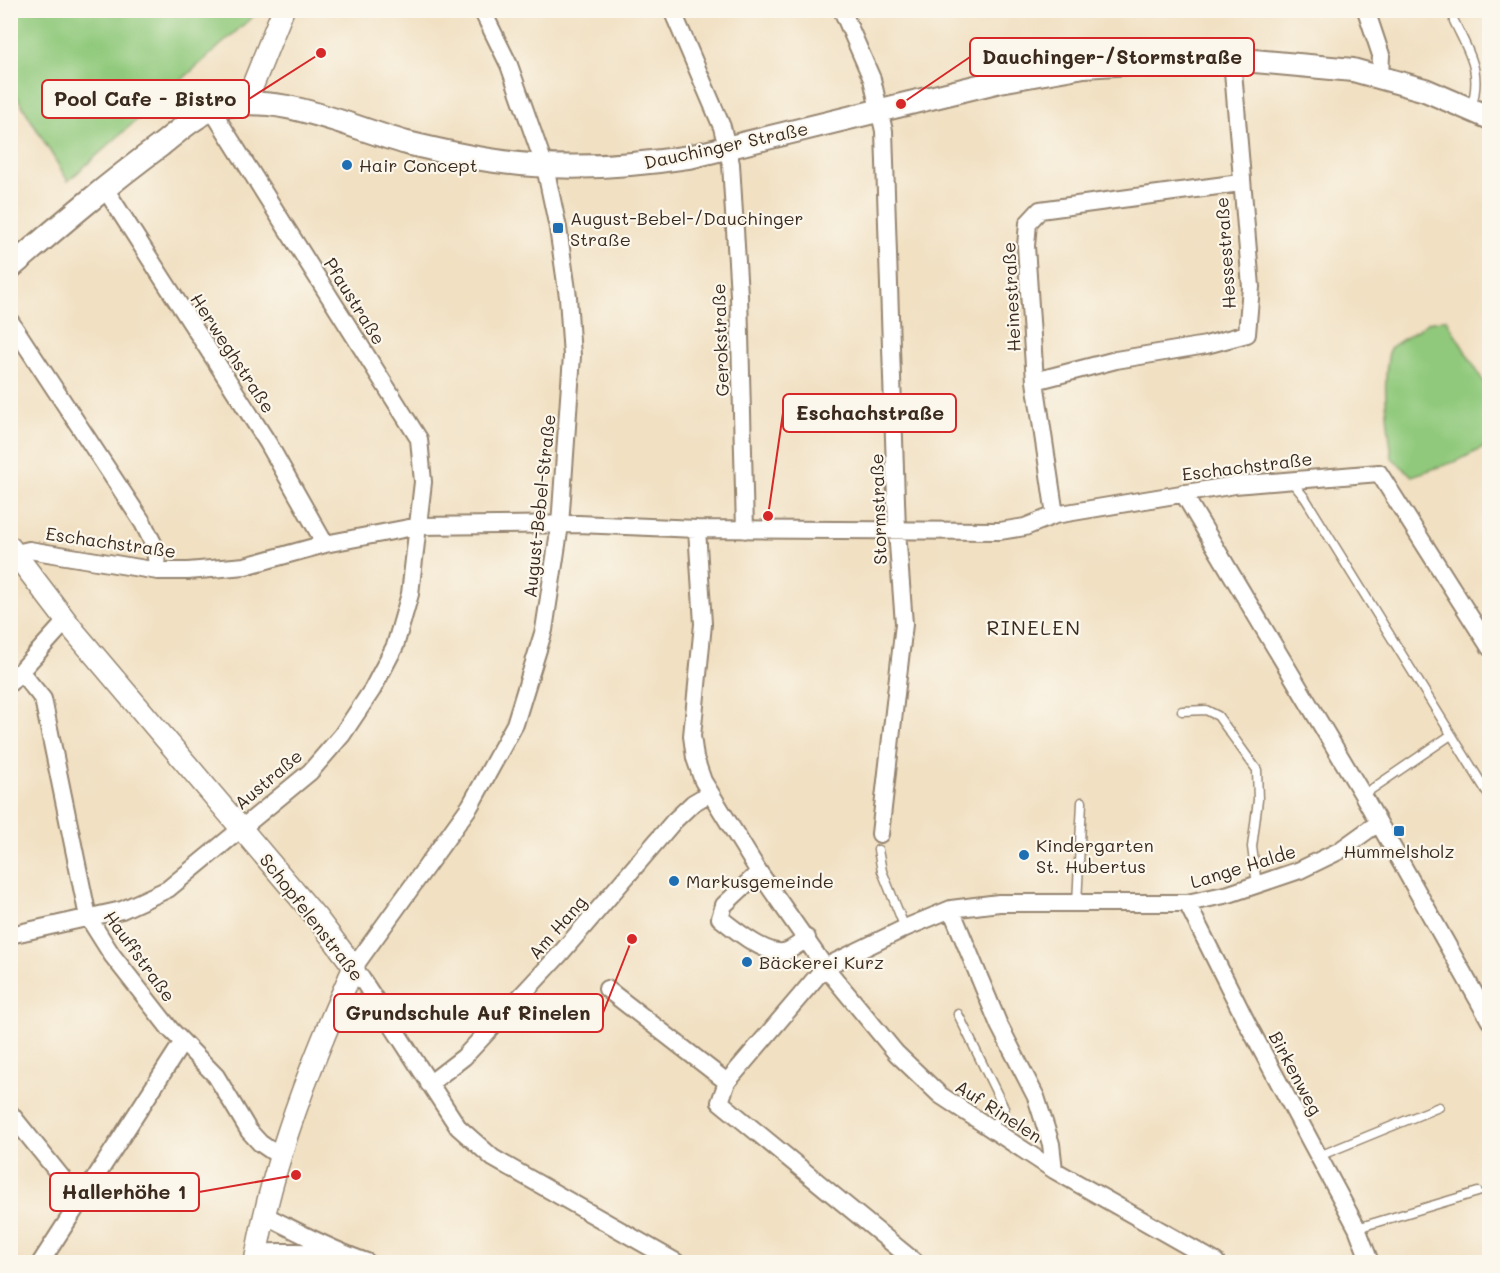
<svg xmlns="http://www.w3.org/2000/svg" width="1500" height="1273" font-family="Mali,sans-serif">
<rect width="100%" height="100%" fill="#fbf7ec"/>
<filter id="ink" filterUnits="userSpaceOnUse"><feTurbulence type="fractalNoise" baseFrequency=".0167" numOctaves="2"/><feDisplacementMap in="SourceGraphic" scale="12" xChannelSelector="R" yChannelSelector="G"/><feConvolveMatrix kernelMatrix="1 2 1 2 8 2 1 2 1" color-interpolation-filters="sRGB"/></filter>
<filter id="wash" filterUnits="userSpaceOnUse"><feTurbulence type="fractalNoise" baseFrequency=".008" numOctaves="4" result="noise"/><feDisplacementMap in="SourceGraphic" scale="24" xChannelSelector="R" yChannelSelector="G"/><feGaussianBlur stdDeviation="1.35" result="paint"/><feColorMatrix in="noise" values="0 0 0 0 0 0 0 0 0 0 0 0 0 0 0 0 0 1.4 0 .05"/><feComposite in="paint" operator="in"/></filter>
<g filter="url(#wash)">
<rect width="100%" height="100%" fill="#f1e0c2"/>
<path fill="#90c97c" stroke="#667a4d" stroke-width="1.5" d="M 11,10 L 259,10 L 259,11 L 68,181 L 11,87 Z
M 1446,319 L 1489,391 L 1489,445 L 1457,461 L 1412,476 L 1392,458 C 1388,421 1381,385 1390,348 L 1429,322 Z"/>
</g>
<g filter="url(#ink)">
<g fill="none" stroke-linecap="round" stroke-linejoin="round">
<g stroke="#968570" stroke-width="11">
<path id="service" d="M 1454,21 C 1469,53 1483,71 1471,108
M 1291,481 L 1305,498 L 1490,797
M 1182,711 L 1206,710 L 1218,716 L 1257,770 L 1258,800 L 1252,847 L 1257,885
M 1363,795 L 1451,735
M 878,850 L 882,871 L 905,928
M 1077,904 L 1082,802
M 958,1014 L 1004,1108 L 991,1129
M 1319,1156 L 1439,1107
M 1357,1228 L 1478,1192"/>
</g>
<g stroke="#968570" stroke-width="20">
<path id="minor" d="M 482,10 L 509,65 L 545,167 L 558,228 L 568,297 L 572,356 L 560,525 L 544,630 L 515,724 L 470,806 L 354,967 L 458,1127 L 493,1158 L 676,1262
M 672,10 L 722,127 L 731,164 L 739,295 L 745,530
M 842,10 L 872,79 L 884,131 L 897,531 L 904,624 L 880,834
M 1366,10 L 1381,55 L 1380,77
M 104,187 L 268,443 L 325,544
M 10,321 L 143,523 L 154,545 L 158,571
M 1035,381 L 1116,360 L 1206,345 L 1247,334 L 1251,287 L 1232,59
M 1183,493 L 1363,795 L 1490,1021
M 1055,515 L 1035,381 L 1026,246 L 1028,223 L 1040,210 L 1240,183
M 697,529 L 703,624 L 692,736 L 695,758 L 703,781 L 759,872 L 825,967 L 896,1053 L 940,1095 L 1054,1170 L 1216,1262
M 16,553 L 29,550 L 158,571 L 188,571 L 245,566 L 325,544 L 419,526 L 578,524 L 697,529 L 1000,531 L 1025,527 L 1055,515 L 1235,485 L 1379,473 L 1490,648
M 20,671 L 43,699 L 88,917 L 112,955 L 170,1029 L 216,1076 L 249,1131 L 260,1143 L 282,1158
M 10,683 L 67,620
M 759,872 L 724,905 L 720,918 C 735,930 768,958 787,951 C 793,949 801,942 807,938
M 1187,903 L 1247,1023 L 1357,1228 L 1370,1262
M 951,909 L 999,1025 L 1036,1097 L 1051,1144 L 1054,1170
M 10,935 L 122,910 L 168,889 L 310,772 L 342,735 L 372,690 L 395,646 L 410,594 L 423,482 L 419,439 L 212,110
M 607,989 L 727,1082
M 429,1084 L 464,1057 L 561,953 L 674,821 L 693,803 L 710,793
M 10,1113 L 80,1200
M 266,1216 C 299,1232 333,1251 367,1262
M 257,1253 C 282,1250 307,1254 333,1251
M 41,1262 L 182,1043
M 915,1262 L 720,1102 L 727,1082 L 825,967 L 905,928 L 951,909 L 999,903 L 1187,903 L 1229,894 L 1300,870 L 1339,851 L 1378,823"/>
</g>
<g stroke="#968570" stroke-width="24">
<path id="tertiary" d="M 246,102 L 283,10
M 10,547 L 74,631 L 317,918 L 354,967 C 312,1060 272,1161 255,1262"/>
</g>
<g stroke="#968570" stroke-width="26">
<path id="secondary" d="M 10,268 C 60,225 109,183 161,145 C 176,133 196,115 214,109 C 274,89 348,127 407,143 C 436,150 466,157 496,161 C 561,171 625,167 689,157 L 1000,81 L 1084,66 L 1194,59 L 1232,59 L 1353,70 L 1425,90 L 1490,118"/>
</g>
<use href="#service" stroke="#fff" stroke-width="8"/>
<use href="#minor" stroke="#fff" stroke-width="16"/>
<use href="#tertiary" stroke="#fff" stroke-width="21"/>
<use href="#secondary" stroke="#fff" stroke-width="22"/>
</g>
</g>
<g fill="#1f6fb2" stroke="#fbf7ec" stroke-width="2">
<circle cx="347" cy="165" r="6"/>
<rect x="552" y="222" width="12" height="12" rx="3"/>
<rect x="1393" y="825" width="12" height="12" rx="3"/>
<circle cx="1024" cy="855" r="6"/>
<circle cx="674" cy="881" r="6"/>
<circle cx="747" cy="962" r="6"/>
</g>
<g text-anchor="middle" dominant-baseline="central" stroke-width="4.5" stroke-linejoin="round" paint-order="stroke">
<g font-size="18" fill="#3b2a1e" stroke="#fbf7ec">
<text transform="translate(726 145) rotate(-12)">Dauchinger Straße</text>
<text transform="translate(1225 253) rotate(-94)">Hessestraße</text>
<text transform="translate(1011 297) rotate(-93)">Heinestraße</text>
<text transform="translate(355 301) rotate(58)">Pfaustraße</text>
<text transform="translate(720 340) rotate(-92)">Gerokstraße</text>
<text transform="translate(233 353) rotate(57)">Herweghstraße</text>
<text transform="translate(1247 466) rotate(-7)">Eschachstraße</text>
<text transform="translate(539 506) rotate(-84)">August-Bebel-Straße</text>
<text transform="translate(878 509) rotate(-92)">Stormstraße</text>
<text transform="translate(111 542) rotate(8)">Eschachstraße</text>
<text transform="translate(268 779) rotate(-40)">Austraße</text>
<text transform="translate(1243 866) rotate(-17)">Lange Halde</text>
<text transform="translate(312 917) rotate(52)">Schopfelenstraße</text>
<text transform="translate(557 927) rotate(-49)">Am Hang</text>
<text transform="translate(140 956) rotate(54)">Hauffstraße</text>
<text transform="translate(1296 1073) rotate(62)">Birkenweg</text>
<text transform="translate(999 1111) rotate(33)">Auf Rinelen</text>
</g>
<g font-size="18" fill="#3b2a1e" stroke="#fbf7ec" text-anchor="start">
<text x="359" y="165">Hair Concept</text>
<text x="570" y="218">August-Bebel-/Dauchinger<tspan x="570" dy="21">Straße</tspan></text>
<text x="1036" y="845">Kindergarten<tspan x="1036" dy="21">St. Hubertus</tspan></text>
<text x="1399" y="851" text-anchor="middle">Hummelsholz</text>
<text x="686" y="881">Markusgemeinde</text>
<text x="759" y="962">Bäckerei Kurz</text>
</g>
<g font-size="20" letter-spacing="1.5" fill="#3b2a1e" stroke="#fbf7ec">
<text x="1034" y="627">RINELEN</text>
</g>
</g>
<path fill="none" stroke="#d62828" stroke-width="2" d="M901 104L970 57M321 53L249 99M768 516L783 413M632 939L603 1013M296 1175L199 1192"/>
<g fill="#d62828" stroke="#fbf7ec" stroke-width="2">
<circle cx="901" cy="104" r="6"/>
<circle cx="321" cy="53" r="6"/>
<circle cx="768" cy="516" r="6"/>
<circle cx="632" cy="939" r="6"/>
<circle cx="296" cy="1175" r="6"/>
</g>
<g fill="#fbf7ec" stroke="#d62828" stroke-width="2">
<rect x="970" y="38" width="284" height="38" rx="6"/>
<rect x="42" y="80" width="207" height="38" rx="6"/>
<rect x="783" y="394" width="173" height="38" rx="6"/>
<rect x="334" y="994" width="269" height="38" rx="6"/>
<rect x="50" y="1173" width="149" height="38" rx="6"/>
</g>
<g font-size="20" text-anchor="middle" font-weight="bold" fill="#3b2a1e">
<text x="1112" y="64">Dauchinger-/Stormstraße</text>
<text x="145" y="106">Pool Cafe - Bistro</text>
<text x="870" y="420">Eschachstraße</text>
<text x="468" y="1020">Grundschule Auf Rinelen</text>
<text x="124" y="1199">Hallerhöhe 1</text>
</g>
<rect width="1500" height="1273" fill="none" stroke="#fbf7ec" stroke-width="36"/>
</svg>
